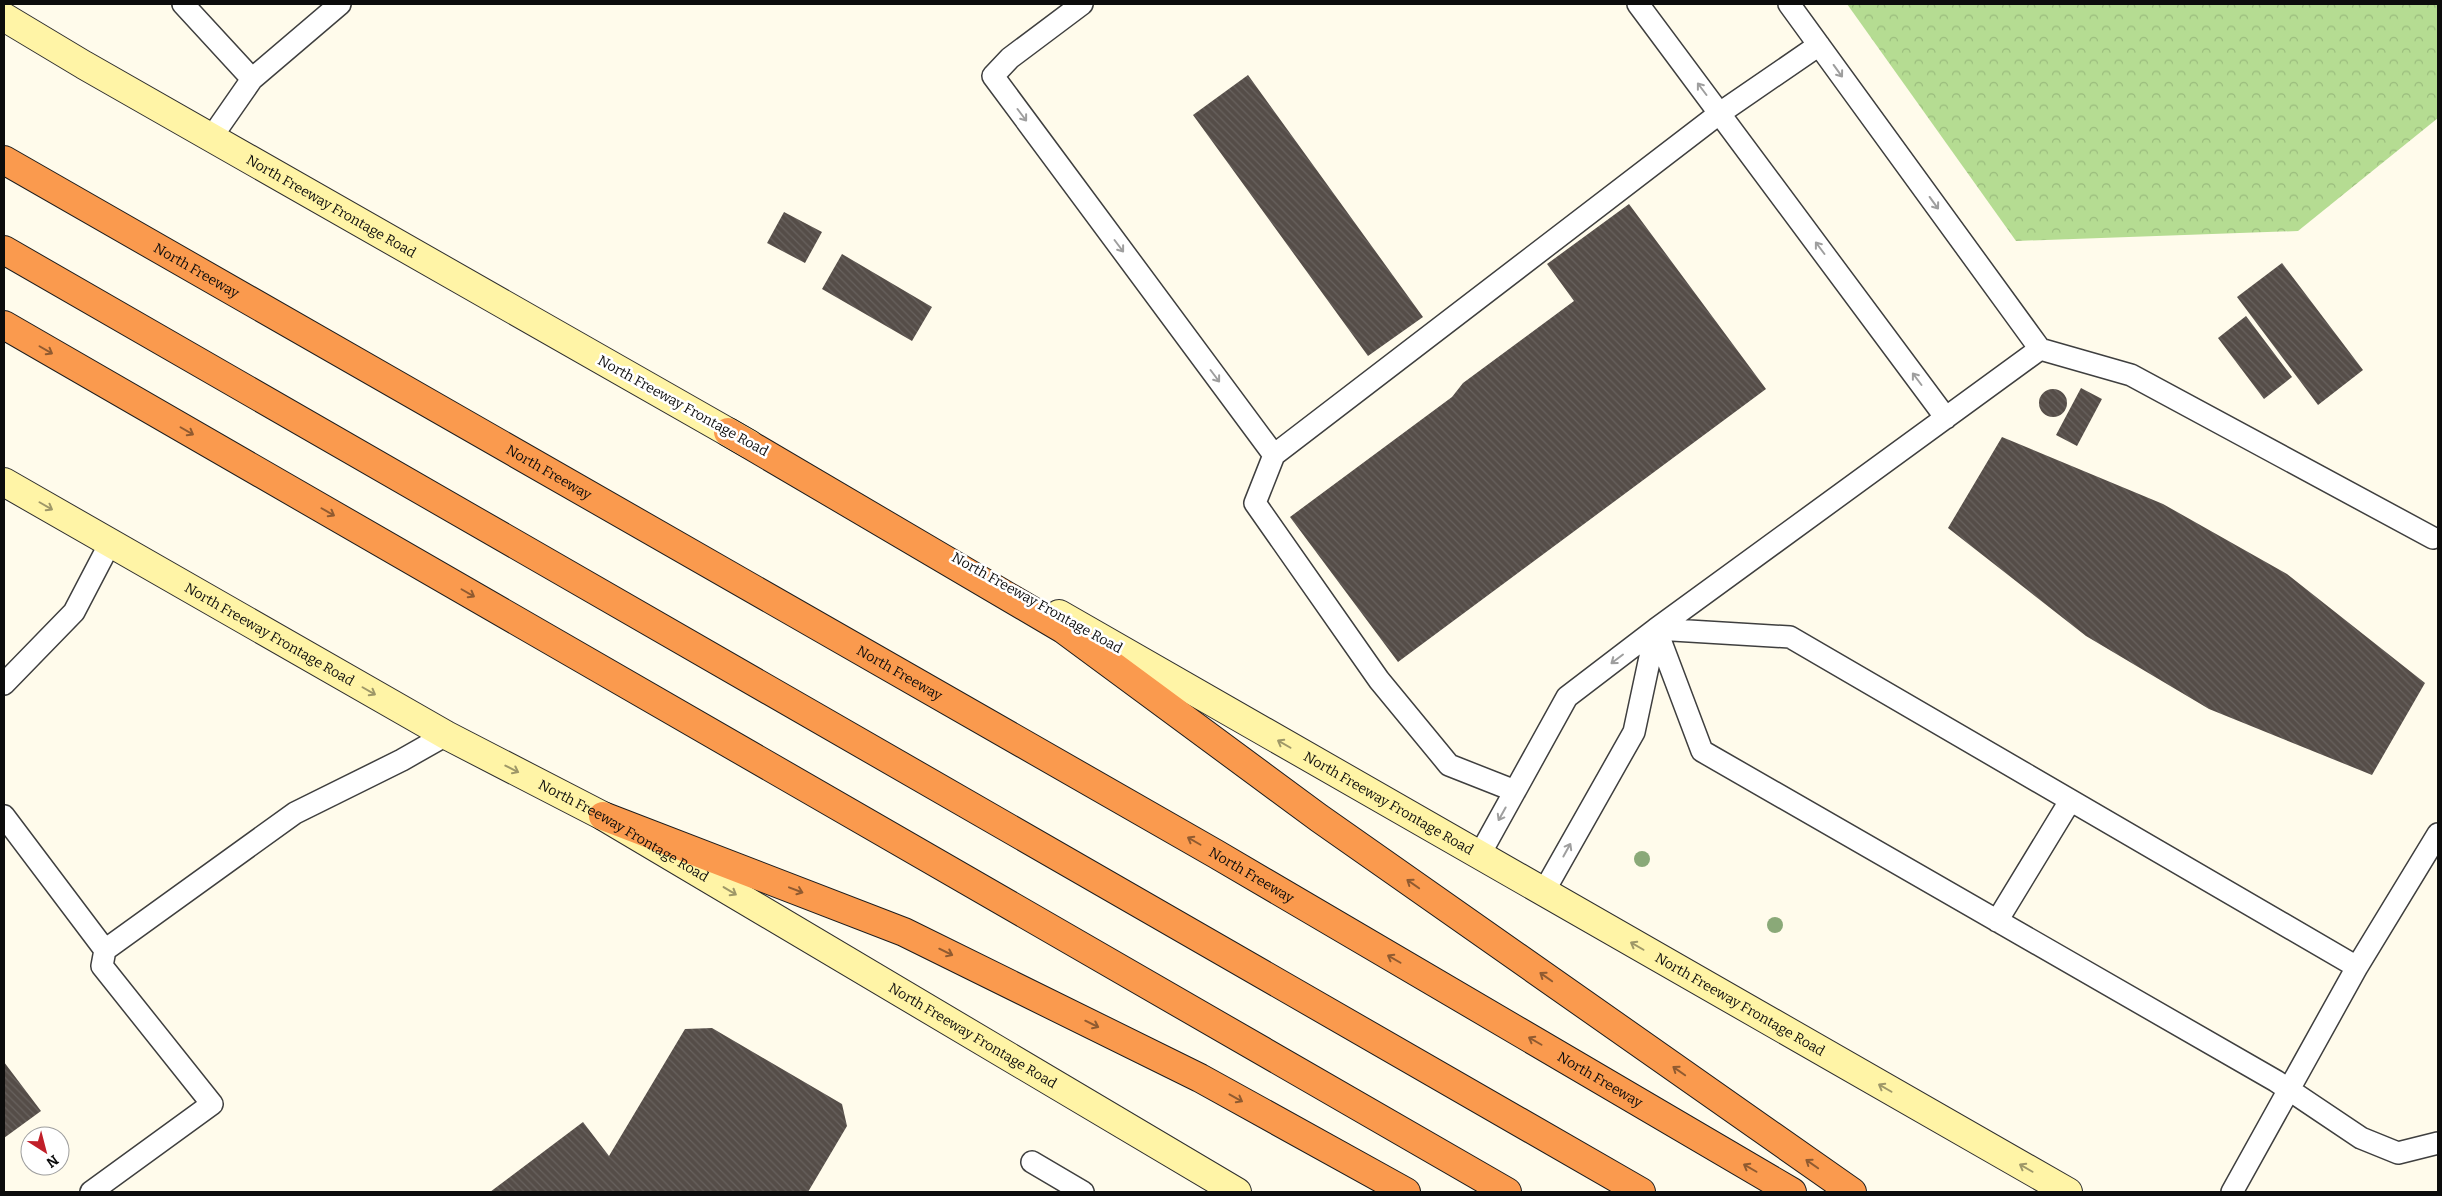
<svg xmlns="http://www.w3.org/2000/svg" width="2442" height="1196" font-family="Bitter,serif">
<defs>
<pattern id="forest-crowns" width="20" height="18" patternUnits="userSpaceOnUse" patternTransform="scale(1.25)"><rect width="20" height="18" fill="#b5dc92"/><path d="M2 6a3 3 0 1 1 6 0M12 15a3 3 0 1 1 6 0" fill="none" stroke="#9abc7d"/></pattern>
<pattern id="building-back-hatch" width="6" height="6" patternUnits="userSpaceOnUse" patternTransform="scale(1.25)"><rect width="6" height="6" fill="#554d48"/><path d="M-1 5l2 2M0 0l6 6M5-1l2 2" fill="none" stroke="#68625e"/></pattern>
</defs>
<rect width="100%" height="100%" fill="#fffbeb"/>
<path fill="url(#forest-crowns)" d="M 1847,4 L 2438,4 L 2438,118 L 2298,231 L 2016,241 Z"/>
<path fill="url(#building-back-hatch)" d="M 1248,75 L 1423,317 L 1368,356 L 1193,115 Z
M 1629,204 L 1766,389 L 1398,662 L 1290,517 L 1452,397 L 1463,383 L 1574,301 L 1547,264 Z
M 784,212 L 822,232 L 805,263 L 767,243 Z
M 842,254 L 932,307 L 912,341 L 822,289 Z
M 2282,263 L 2363,370 L 2318,405 L 2237,297 Z
M 2246,316 L 2292,377 L 2264,399 L 2218,338 Z
M 2081,388 L 2102,399 L 2077,446 L 2056,435 Z
M2039 403a14 14 0 1 1 28 0a14 14 0 1 1-28 0Z
M 2002,437 L 2163,504 L 2287,574 L 2425,683 L 2372,775 L 2209,709 L 2086,636 L 1948,528 Z
M 712,1028 L 842,1104 L 847,1126 L 808,1192 L 490,1192 L 583,1122 L 609,1156 L 685,1029 Z
M 4,1062 L 41,1111 L 4,1138 Z"/>
<g fill="none" stroke-linecap="round" stroke-linejoin="round">
<g stroke="#3f3f3f" stroke-width="24">
<path id="lane" d="M 183,4 L 252,79 L 211,138
M 1082,4 L 1010,58 L 993,76 L 1274,455
M 1638,4 L 1946,418
M 1789,4 L 2040,349 L 2131,375 L 2433,538
M 252,79 L 340,4
M 1656,629 L 1702,751 L 2276,1081 L 2361,1138 L 2398,1153 L 2438,1143
M 1656,629 L 1790,637 L 2357,967
M 4,684 L 74,612 L 110,543
M 1515,791 L 1449,765 L 1379,680 L 1255,503 L 1274,455 L 1720,113 L 1819,45
M 4,816 L 105,950
M 1479,856 L 1567,697 L 1656,629 L 2040,349
M 1543,893 L 1634,732 L 1656,629
M 1997,921 L 2070,801
M 1032,1162 L 1083,1192
M 91,1192 L 212,1104 L 102,966 L 105,950 L 295,813 L 402,760 L 446,735
M 2232,1192 L 2357,967 L 2438,834"/>
</g>
<g stroke="#2e2e2e" stroke-width="30">
<g id="secondary">
<path id="s1" d="M 4,17 L 84,65 L 749,444"/>
<path id="s2" d="M 4,482 L 446,735 L 603,816 L 1237,1192"/>
<path id="s3" d="M 1059,614 L 2068,1192"/>
</g>
</g>
<g stroke="#1d1d1d" stroke-width="30">
<g id="highway">
<path id="s4" d="M 4,160 L 1216,854 L 1792,1192"/>
<path d="M 4,250 L 1641,1192"/>
<path d="M 4,325 L 1507,1192"/>
<path d="M 728,432 L 1063,629 L 1319,818 L 1852,1192"/>
<path d="M 603,816 L 904,932 L 1200,1078 L 1406,1192"/>
</g>
</g>
<use href="#lane" stroke="#fff" stroke-width="21"/>
<use href="#secondary" stroke="#fff4a6" stroke-width="28"/>
<use href="#highway" stroke="#fa9a4e" stroke-width="28"/>
</g>
<g fill="#8aa978">
<circle cx="1642" cy="859" r="8"/>
<circle cx="1775" cy="925" r="8"/>
</g>
<defs><path id="oneway-shaft" d="M-6 0H5M1.5-3L5.5 0L1.5 3" fill="none" stroke-width="1.6" stroke-linecap="round" stroke-linejoin="round" transform="scale(1.25)"/></defs>
<g stroke="#9e9e9e">
<use href="#oneway-shaft" transform="translate(1838 71) rotate(54)"/>
<use href="#oneway-shaft" transform="translate(1702 89) rotate(-127)"/>
<use href="#oneway-shaft" transform="translate(1022 115) rotate(53)"/>
<use href="#oneway-shaft" transform="translate(1934 203) rotate(54)"/>
<use href="#oneway-shaft" transform="translate(1119 246) rotate(53)"/>
<use href="#oneway-shaft" transform="translate(1820 248) rotate(-127)"/>
<use href="#oneway-shaft" transform="translate(1215 376) rotate(53)"/>
<use href="#oneway-shaft" transform="translate(1917 379) rotate(-127)"/>
<use href="#oneway-shaft" transform="translate(1617 659) rotate(143)"/>
<use href="#oneway-shaft" transform="translate(1502 814) rotate(119)"/>
<use href="#oneway-shaft" transform="translate(1567 850) rotate(-61)"/>
</g>
<g stroke="#8f5a30">
<use href="#oneway-shaft" transform="translate(46 350) rotate(30)"/>
<use href="#oneway-shaft" transform="translate(187 431) rotate(30)"/>
<use href="#oneway-shaft" transform="translate(328 512) rotate(30)"/>
<use href="#oneway-shaft" transform="translate(468 593) rotate(30)"/>
<use href="#oneway-shaft" transform="translate(1194 841) rotate(-150)"/>
<use href="#oneway-shaft" transform="translate(1413 884) rotate(-145)"/>
<use href="#oneway-shaft" transform="translate(796 890) rotate(21)"/>
<use href="#oneway-shaft" transform="translate(946 952) rotate(26)"/>
<use href="#oneway-shaft" transform="translate(1394 959) rotate(-150)"/>
<use href="#oneway-shaft" transform="translate(1546 977) rotate(-145)"/>
<use href="#oneway-shaft" transform="translate(1092 1024) rotate(26)"/>
<use href="#oneway-shaft" transform="translate(1535 1041) rotate(-150)"/>
<use href="#oneway-shaft" transform="translate(1679 1071) rotate(-145)"/>
<use href="#oneway-shaft" transform="translate(1236 1098) rotate(29)"/>
<use href="#oneway-shaft" transform="translate(1812 1164) rotate(-145)"/>
<use href="#oneway-shaft" transform="translate(1750 1168) rotate(-150)"/>
</g>
<g stroke="#9e9768">
<use href="#oneway-shaft" transform="translate(46 506) rotate(30)"/>
<use href="#oneway-shaft" transform="translate(369 691) rotate(30)"/>
<use href="#oneway-shaft" transform="translate(1284 744) rotate(-150)"/>
<use href="#oneway-shaft" transform="translate(512 769) rotate(27)"/>
<use href="#oneway-shaft" transform="translate(730 891) rotate(31)"/>
<use href="#oneway-shaft" transform="translate(1637 946) rotate(-150)"/>
<use href="#oneway-shaft" transform="translate(1885 1088) rotate(-150)"/>
<use href="#oneway-shaft" transform="translate(2026 1168) rotate(-150)"/>
</g>
<g text-anchor="middle" dominant-baseline="central" stroke-width="5" stroke-linejoin="round" paint-order="stroke">
<g font-size="14" fill="#0c0c0c" stroke="#fff">
<text stroke="none"><textPath href="#s1" startOffset="378">North Freeway Frontage Road</textPath></text>
<text stroke="none"><textPath href="#s4" startOffset="222">North Freeway</textPath></text>
<text transform="translate(683 406) rotate(29)">North Freeway Frontage Road</text>
<text stroke="none"><textPath href="#s4" startOffset="628">North Freeway</textPath></text>
<text transform="translate(1037 603) rotate(29)">North Freeway Frontage Road</text>
<text stroke="none"><textPath href="#s2" startOffset="306">North Freeway Frontage Road</textPath></text>
<text stroke="none"><textPath href="#s4" startOffset="1032">North Freeway</textPath></text>
<text stroke="none"><textPath href="#s3" startOffset="380">North Freeway Frontage Road</textPath></text>
<text stroke="none"><textPath href="#s2" startOffset="711">North Freeway Frontage Road</textPath></text>
<text stroke="none"><textPath href="#s4" startOffset="1438">North Freeway</textPath></text>
<text stroke="none"><textPath href="#s3" startOffset="785">North Freeway Frontage Road</textPath></text>
<text stroke="none"><textPath href="#s2" startOffset="1116">North Freeway Frontage Road</textPath></text>
<text stroke="none"><textPath href="#s4" startOffset="1842">North Freeway</textPath></text>
</g>
</g>
<rect width="2442" height="1196" fill="none" stroke="#0c0c0c" stroke-width="10"/>
<g transform="translate(45 1151) rotate(144)"><circle r="24" fill="#ffffff" stroke="#9e9e9e"/>
<path d="M0-4L9 19L0 12L-9 19Z" fill="#c11f29"/>
<text y="-8" font-size="14" font-weight="bold" text-anchor="middle" fill="#0c0c0c">N</text>
</g>
</svg>
